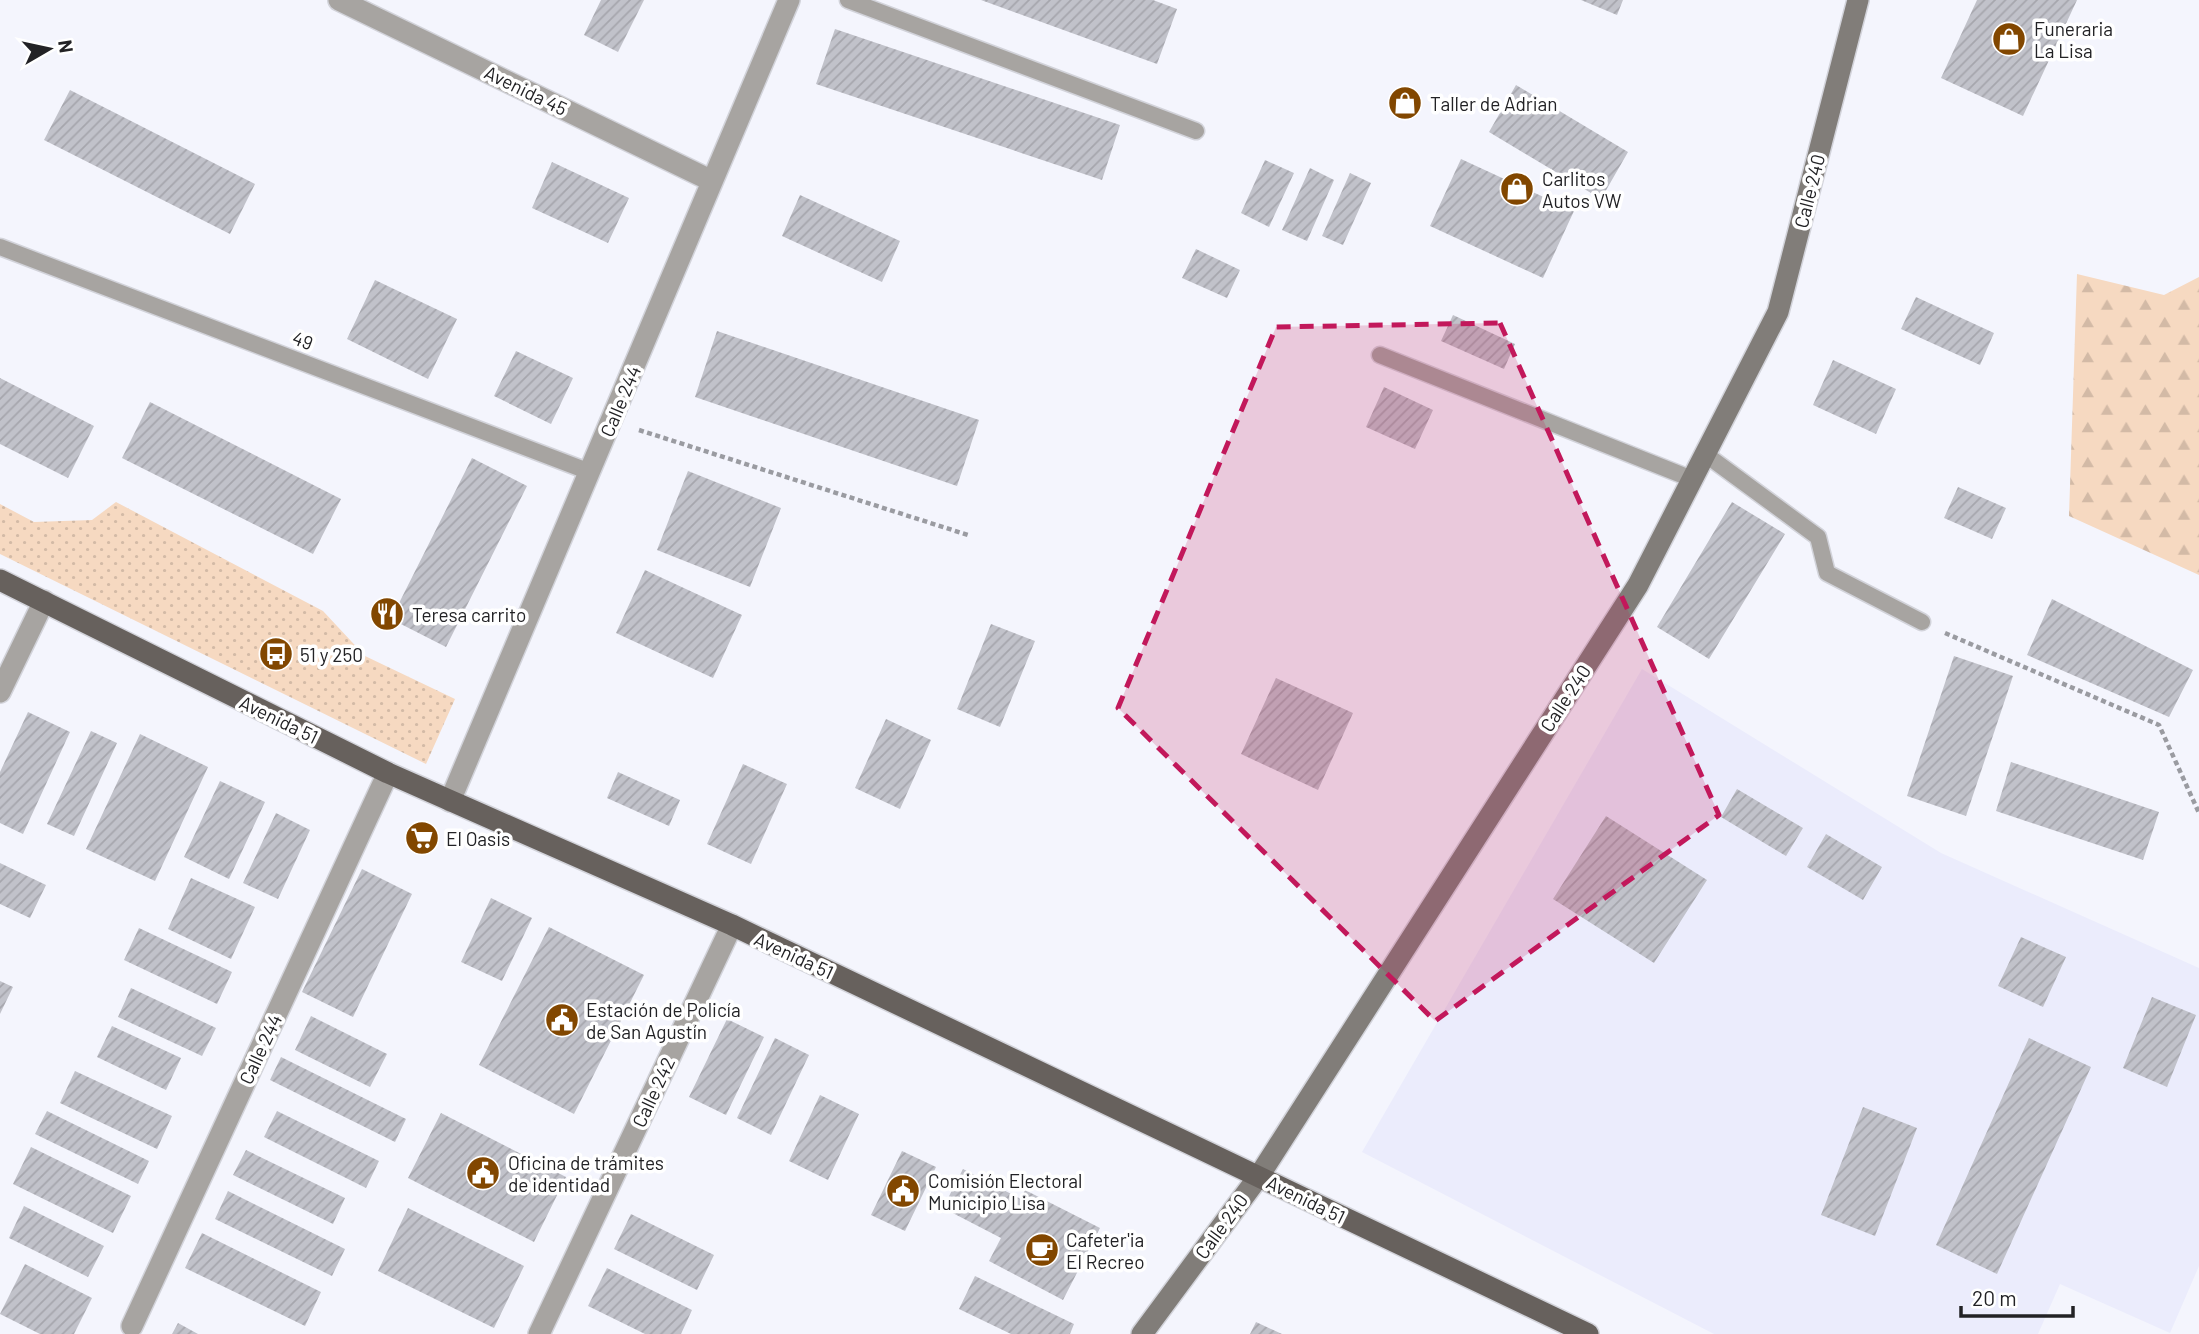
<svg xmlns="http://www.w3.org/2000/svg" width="2199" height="1334" font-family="Barlow,sans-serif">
<defs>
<pattern id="grass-dots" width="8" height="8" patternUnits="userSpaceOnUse" patternTransform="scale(1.75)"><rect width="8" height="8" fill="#f6d9c1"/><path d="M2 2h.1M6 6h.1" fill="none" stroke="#d3baa6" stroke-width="1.8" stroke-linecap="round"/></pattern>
<pattern id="forest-firs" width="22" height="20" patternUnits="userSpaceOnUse" patternTransform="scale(1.75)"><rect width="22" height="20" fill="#f6d9c1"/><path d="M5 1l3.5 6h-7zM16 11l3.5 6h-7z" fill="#d3baa6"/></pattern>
<pattern id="building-hatch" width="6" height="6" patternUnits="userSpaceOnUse" patternTransform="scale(1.75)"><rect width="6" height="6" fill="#c1c2ca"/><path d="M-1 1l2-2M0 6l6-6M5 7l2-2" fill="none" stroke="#a6a6ad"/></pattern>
</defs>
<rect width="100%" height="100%" fill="#f4f5fd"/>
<path fill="#ebecfc" d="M 1642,669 L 1941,853 L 2199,968 L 2199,1266 L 2170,1333 L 2060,1284 L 2038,1334 L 1714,1334 L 1362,1152 Z"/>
<path fill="url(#grass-dots)" d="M 116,502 L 323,611 L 365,656 L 455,699 L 426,764 L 0,554 L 0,504 L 34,522 L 92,520 Z"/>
<path fill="url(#forest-firs)" d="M 2077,274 L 2164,295 L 2199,277 L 2199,575 L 2069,516 Z"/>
<path fill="url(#building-hatch)" d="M 601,0 L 644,0 L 618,52 L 584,35 Z
M 981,0 L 1153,0 L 1177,9 L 1157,64 Z
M 1581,0 L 1623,0 L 1617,15 Z
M 1977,0 L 2077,0 L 2023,116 L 1941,78 Z
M 835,29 L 1120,125 L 1102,180 L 816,84 Z
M 1516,85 L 1628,152 L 1601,199 L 1489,132 Z
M 70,90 L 255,184 L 230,234 L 44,140 Z
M 1461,159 L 1574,211 L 1543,278 L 1430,226 Z
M 1265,160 L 1294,173 L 1269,227 L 1241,213 Z
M 552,162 L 629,198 L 608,243 L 532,208 Z
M 1310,168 L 1334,180 L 1307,241 L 1282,230 Z
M 1350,173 L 1371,183 L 1343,245 L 1322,236 Z
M 800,195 L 900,241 L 882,282 L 782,236 Z
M 1196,249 L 1240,270 L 1227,298 L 1182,278 Z
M 375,280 L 457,319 L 428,379 L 347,339 Z
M 1916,297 L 1994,333 L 1980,365 L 1901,329 Z
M 1453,315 L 1515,344 L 1504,369 L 1441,341 Z
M 717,331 L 979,420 L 957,486 L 695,397 Z
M 516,351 L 573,378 L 551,424 L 494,396 Z
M 1833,360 L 1896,389 L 1876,434 L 1813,405 Z
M 0,378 L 94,426 L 68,478 L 0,444 Z
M 1384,387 L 1433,410 L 1415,449 L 1366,427 Z
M 150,402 L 341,499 L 313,554 L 122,458 Z
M 472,458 L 527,486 L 446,647 L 391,619 Z
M 688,471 L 781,508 L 750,587 L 657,550 Z
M 1958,487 L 2006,508 L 1992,539 L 1944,518 Z
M 1732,502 L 1785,534 L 1709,659 L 1657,627 Z
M 645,570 L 742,615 L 713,678 L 616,633 Z
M 2052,599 L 2193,670 L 2169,717 L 2027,655 Z
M 991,624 L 1035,641 L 1000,727 L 957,709 Z
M 1954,656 L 2013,676 L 1966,816 L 1907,796 Z
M 1276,678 L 1353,713 L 1318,790 L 1241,754 Z
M 28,712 L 70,732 L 23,834 L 0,823 L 0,772 Z
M 886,719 L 931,740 L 900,809 L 855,788 Z
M 91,731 L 117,743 L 74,836 L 47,824 Z
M 140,734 L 208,767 L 155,881 L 86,849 Z
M 2011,762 L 2159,812 L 2143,860 L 1996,811 Z
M 743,764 L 787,784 L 751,864 L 707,844 Z
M 618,772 L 680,800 L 669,826 L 607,798 Z
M 220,781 L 265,802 L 229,879 L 184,857 Z
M 1737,789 L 1803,828 L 1786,856 L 1721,817 Z
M 276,813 L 310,830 L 278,899 L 243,883 Z
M 1606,816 L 1707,880 L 1654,963 L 1553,899 Z
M 1826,834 L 1882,867 L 1863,900 L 1807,867 Z
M 0,863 L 46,885 L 30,918 L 0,904 Z
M 362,869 L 412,894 L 353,1017 L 302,992 Z
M 191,878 L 255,907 L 231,959 L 168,929 Z
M 491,898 L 532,918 L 502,981 L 461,962 Z
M 549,927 L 644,975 L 574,1114 L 479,1065 Z
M 139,928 L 232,972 L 217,1004 L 124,960 Z
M 2021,937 L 2066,957 L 2043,1007 L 1998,986 Z
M 0,981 L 13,987 L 0,1014 Z
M 131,988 L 216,1028 L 202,1056 L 118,1017 Z
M 2152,997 L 2196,1015 L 2167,1087 L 2123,1068 Z
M 311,1016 L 387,1054 L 370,1087 L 295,1050 Z
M 727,1019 L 764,1037 L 726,1115 L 689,1097 Z
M 112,1026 L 181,1058 L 166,1090 L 97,1057 Z
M 775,1038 L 809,1055 L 771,1135 L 737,1118 Z
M 2029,1038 L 2091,1067 L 1997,1274 L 1936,1245 Z
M 281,1057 L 406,1119 L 395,1142 L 270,1080 Z
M 75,1071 L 172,1116 L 157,1149 L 60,1103 Z
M 820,1095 L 859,1114 L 828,1180 L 789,1161 Z
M 1863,1107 L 1917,1128 L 1875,1236 L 1821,1215 Z
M 47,1111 L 149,1161 L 138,1184 L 35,1134 Z
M 277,1111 L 379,1161 L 366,1188 L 264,1137 Z
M 441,1113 L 566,1177 L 534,1242 L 408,1178 Z
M 31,1147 L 131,1196 L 113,1233 L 13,1184 Z
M 246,1150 L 345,1198 L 333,1224 L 233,1175 Z
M 902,1151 L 936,1167 L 905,1231 L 871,1215 Z
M 963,1169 L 1021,1199 L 1025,1190 L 1100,1228 L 1063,1300 L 989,1261 L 1001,1238 L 943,1208 Z
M 228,1191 L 345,1249 L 332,1276 L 215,1219 Z
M 24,1206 L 104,1246 L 88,1277 L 9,1238 Z
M 408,1208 L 524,1266 L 494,1328 L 378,1271 Z
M 631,1214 L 714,1255 L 697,1290 L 614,1249 Z
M 202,1233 L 321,1292 L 305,1326 L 185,1268 Z
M 25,1264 L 92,1298 L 74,1334 L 40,1334 L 0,1314 Z
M 607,1268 L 692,1310 L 681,1334 L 645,1334 L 588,1306 Z
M 975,1276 L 1074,1324 L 1070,1334 L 1011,1334 L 959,1309 Z
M 1256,1322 L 1282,1334 L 1250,1334 Z
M 178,1323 L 198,1334 L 172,1334 Z"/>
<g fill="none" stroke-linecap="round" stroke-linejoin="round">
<g stroke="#d2d3da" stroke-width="19">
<path id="lane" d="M 848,0 L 1196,131
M 0,247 L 590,472
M 1380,355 L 1692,479
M 1705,454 L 1818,537 L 1827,573 L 1922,622"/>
</g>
<g stroke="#d2d3da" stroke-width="24">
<path id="street" d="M 339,0 L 712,181
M 0,692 L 44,601
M 450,801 L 789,0
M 132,1326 L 388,773
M 539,1334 L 732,925"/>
</g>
<g stroke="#d2d3da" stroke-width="24">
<path id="secondary" d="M 1142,1334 L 1259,1176 L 1638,585 L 1778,312 L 1858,0"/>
</g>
<g stroke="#d2d3da" stroke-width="24">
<path id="primary" d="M 0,580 L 388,773 L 732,925 L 1588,1334"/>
</g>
<path stroke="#9a9ba1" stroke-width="4.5" stroke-dasharray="5 3.5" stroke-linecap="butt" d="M 639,430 L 968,535
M 1945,633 L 2159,725 L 2199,813"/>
<use href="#lane" stroke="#a7a4a1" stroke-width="16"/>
<use href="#street" stroke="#a7a4a1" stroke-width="21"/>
<use href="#secondary" stroke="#817d79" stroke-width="21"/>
<use href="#primary" stroke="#67615d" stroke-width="21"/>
</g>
<path fill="#c2185b" fill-opacity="0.2" stroke="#c2185b" stroke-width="5" stroke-dasharray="14 9" stroke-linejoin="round" d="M 1500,323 L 1719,815 L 1435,1021 L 1118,708 L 1276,327 Z"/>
<defs>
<g id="shop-disc" transform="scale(1.75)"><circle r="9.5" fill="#824700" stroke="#fff"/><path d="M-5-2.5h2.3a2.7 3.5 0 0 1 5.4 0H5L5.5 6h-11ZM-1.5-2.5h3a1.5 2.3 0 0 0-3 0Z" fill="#fff"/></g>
<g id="restaurant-disc" transform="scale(1.75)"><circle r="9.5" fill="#824700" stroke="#fff"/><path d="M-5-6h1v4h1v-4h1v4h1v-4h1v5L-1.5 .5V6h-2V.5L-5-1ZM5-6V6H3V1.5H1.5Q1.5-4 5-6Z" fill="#fff"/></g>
<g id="bus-disc" transform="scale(1.75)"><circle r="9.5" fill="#824700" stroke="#fff"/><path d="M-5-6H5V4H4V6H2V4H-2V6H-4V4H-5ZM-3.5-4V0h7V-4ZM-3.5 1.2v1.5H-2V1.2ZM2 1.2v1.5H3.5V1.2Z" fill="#fff"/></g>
<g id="supermarket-disc" transform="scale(1.75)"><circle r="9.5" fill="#824700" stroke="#fff"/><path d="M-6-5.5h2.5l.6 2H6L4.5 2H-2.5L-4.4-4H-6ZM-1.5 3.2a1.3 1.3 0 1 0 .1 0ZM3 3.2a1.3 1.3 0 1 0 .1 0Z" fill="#fff"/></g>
<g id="civic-disc" transform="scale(1.75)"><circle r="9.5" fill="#824700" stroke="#fff"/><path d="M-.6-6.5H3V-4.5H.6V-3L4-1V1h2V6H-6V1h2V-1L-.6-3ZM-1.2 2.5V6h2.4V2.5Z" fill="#fff"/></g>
<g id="cafe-disc" transform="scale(1.75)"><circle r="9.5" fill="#824700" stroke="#fff"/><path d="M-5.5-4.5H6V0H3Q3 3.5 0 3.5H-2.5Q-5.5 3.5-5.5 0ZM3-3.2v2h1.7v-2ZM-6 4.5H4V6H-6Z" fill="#fff"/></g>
</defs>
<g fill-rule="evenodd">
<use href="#shop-disc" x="2009" y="39"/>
<use href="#shop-disc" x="1405" y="103"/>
<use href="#shop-disc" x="1517" y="189"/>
<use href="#restaurant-disc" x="387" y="614"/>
<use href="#bus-disc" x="276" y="654"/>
<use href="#supermarket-disc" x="422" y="838"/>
<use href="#civic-disc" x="562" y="1020"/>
<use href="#civic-disc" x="483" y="1173"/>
<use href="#civic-disc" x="903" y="1191"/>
<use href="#cafe-disc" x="1042" y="1250"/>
</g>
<g text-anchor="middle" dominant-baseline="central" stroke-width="7" stroke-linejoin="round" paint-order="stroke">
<g font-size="19" fill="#222225" stroke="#fff" text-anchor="start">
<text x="2034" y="28">Funeraria<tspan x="2034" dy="22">La Lisa</tspan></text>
<text x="1430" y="103">Taller de Adrian</text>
<text x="1542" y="178">Carlitos<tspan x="1542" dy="22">Autos VW</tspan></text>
<text x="412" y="614">Teresa carrito</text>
<text x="300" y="654">51 y 250</text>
<text x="446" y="838">El Oasis</text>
<text x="586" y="1009">Estación de Policía<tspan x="586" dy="22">de San Agustín</tspan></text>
<text x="508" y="1162">Oficina de trámites<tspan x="508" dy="22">de identidad</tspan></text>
<text x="928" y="1180">Comisión Electoral<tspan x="928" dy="22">Municipio Lisa</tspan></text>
<text x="1066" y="1239">Cafeter'ia<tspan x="1066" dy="22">El Recreo</tspan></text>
</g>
<g font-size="19" fill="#222225" stroke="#fff">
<text transform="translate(526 90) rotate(26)">Avenida 45</text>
<text transform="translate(1809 191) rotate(-76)">Calle 240</text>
<text transform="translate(303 340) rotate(21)">49</text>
<text transform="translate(620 401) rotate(-67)">Calle 244</text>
<text transform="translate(1565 698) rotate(-57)">Calle 240</text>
<text transform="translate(279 719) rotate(26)">Avenida 51</text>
<text transform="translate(794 955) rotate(25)">Avenida 51</text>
<text transform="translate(260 1049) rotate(-65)">Calle 244</text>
<text transform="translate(653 1092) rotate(-65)">Calle 242</text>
<text transform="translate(1306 1199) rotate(26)">Avenida 51</text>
<text transform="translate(1221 1226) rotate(-54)">Calle 240</text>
</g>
</g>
<g transform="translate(49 49) rotate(81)" stroke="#ffffff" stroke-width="5" paint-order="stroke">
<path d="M0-5L12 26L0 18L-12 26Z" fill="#222225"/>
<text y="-10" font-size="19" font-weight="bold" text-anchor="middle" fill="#222225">N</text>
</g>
<path d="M1961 1306v10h112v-10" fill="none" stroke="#222225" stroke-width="3.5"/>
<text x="1972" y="1306" font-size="21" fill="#222225" stroke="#ffffff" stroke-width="5" paint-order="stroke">20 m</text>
</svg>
